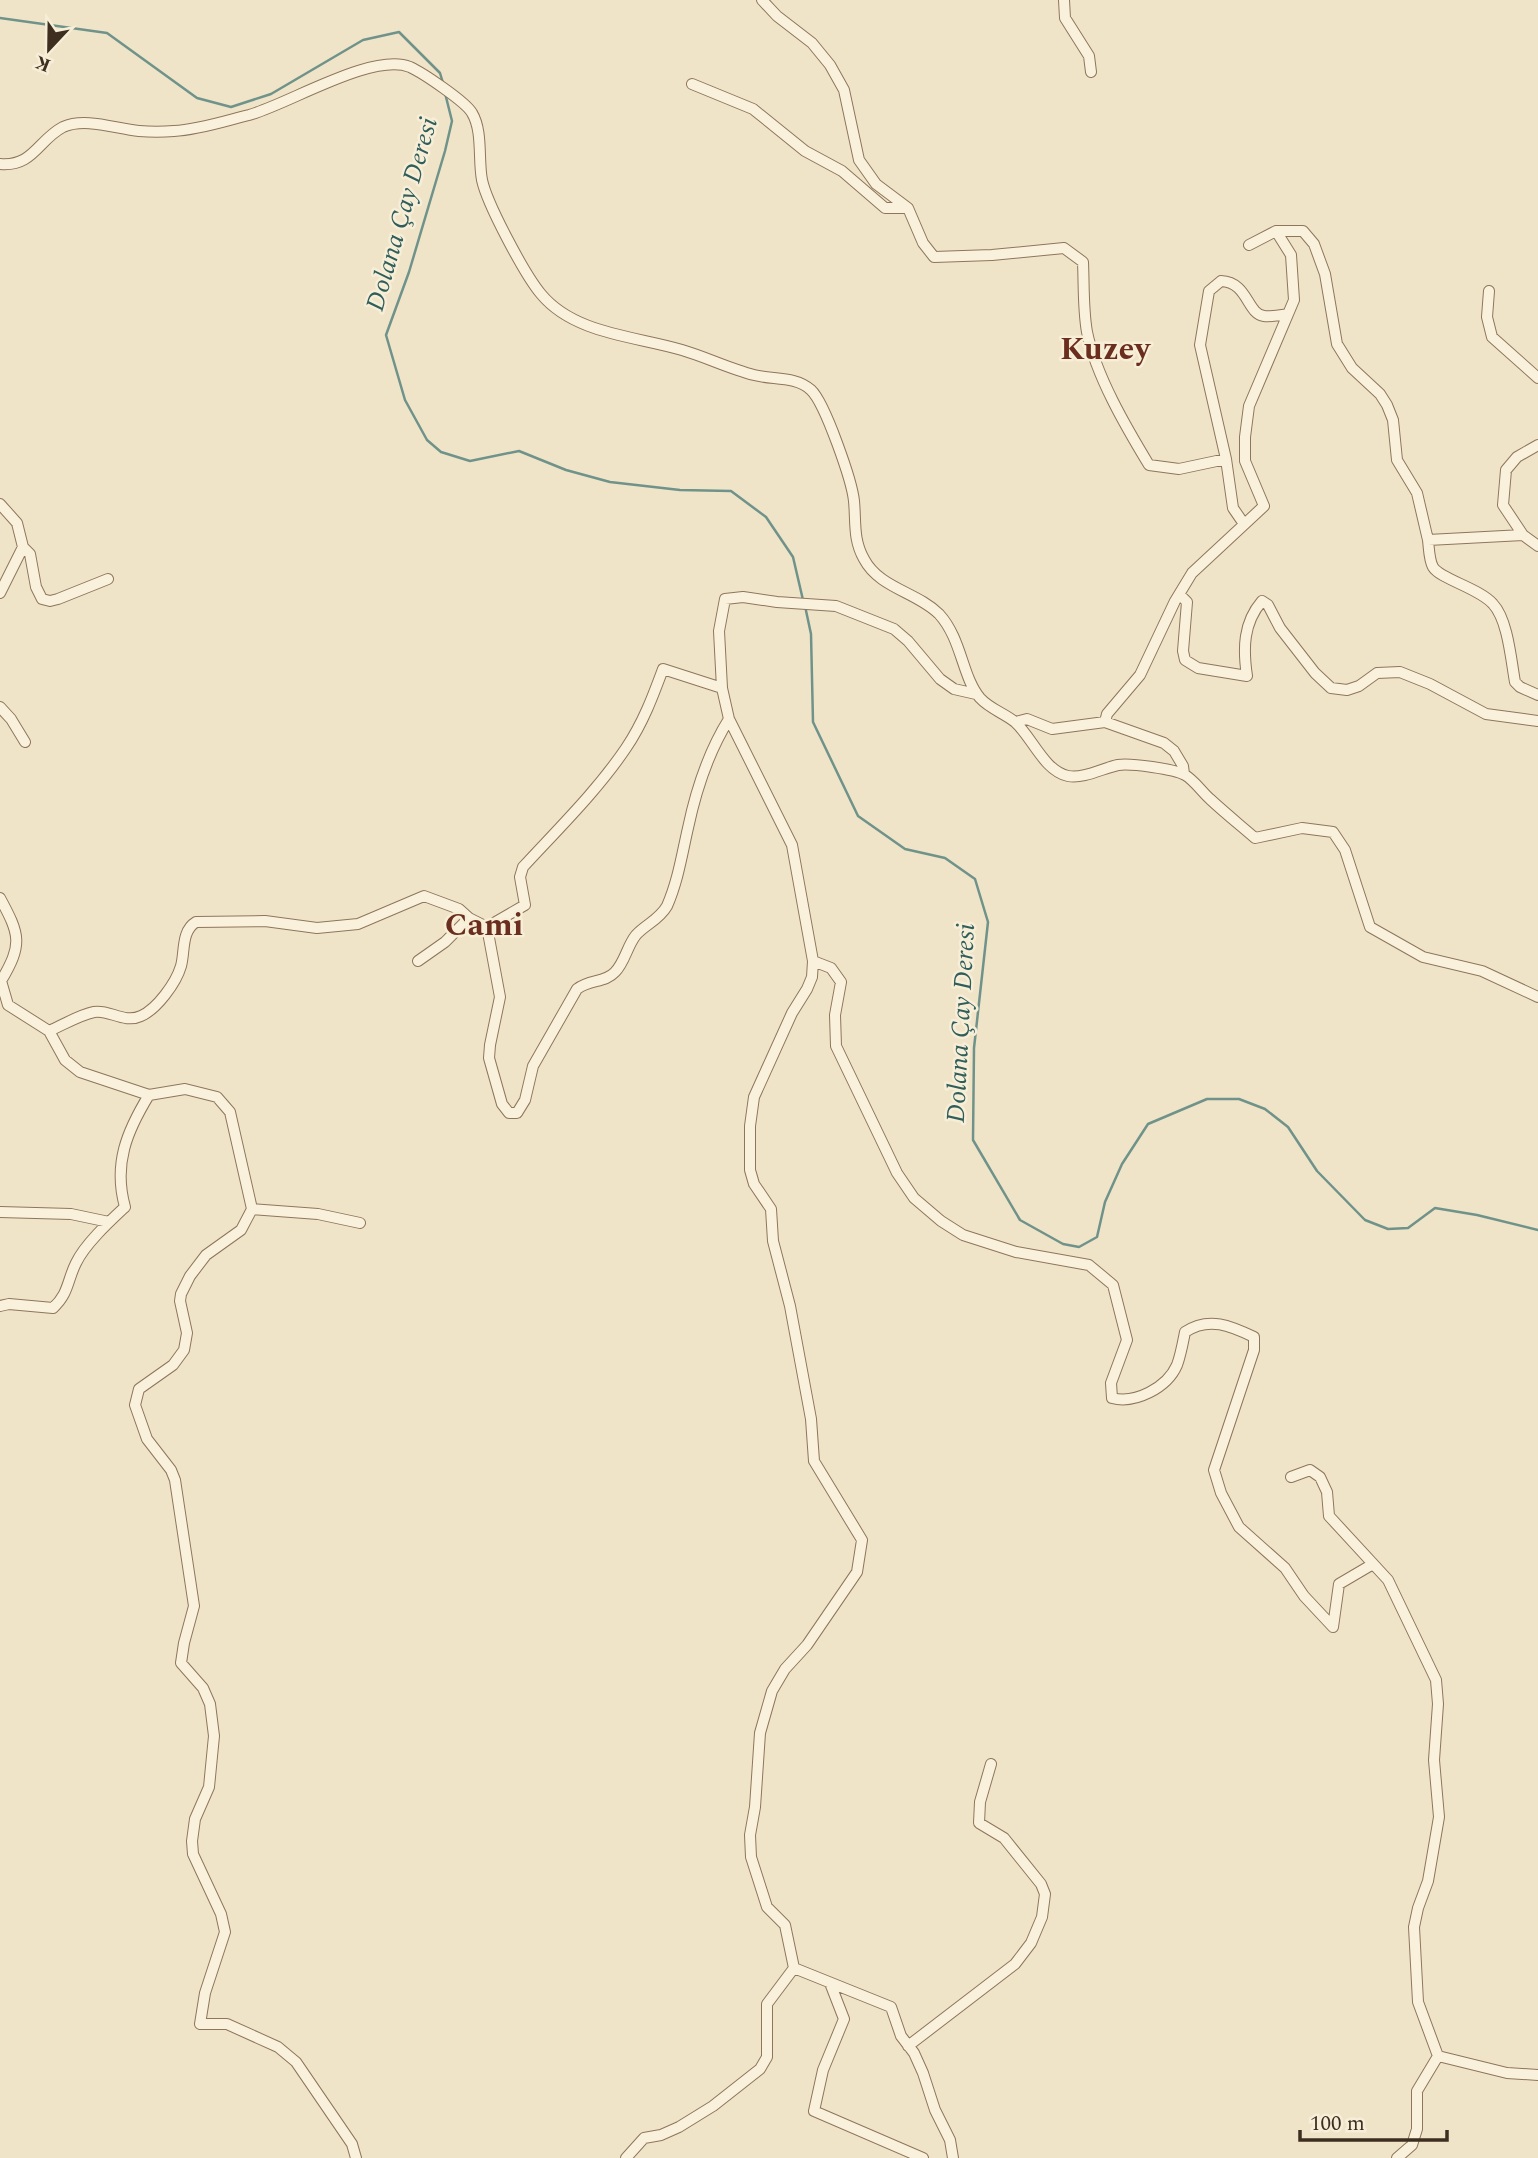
<svg xmlns="http://www.w3.org/2000/svg" width="1538" height="2158" font-family="Spectral,serif">
<rect width="100%" height="100%" fill="#f0e4c8"/>
<g fill="none" stroke-linecap="round" stroke-linejoin="round">
<path stroke="#6f938a" stroke-width="2.5" d="M 0,18 L 107,33 L 197,98 L 231,107 L 271,94 L 363,40 L 399,32 L 440,73 L 443,83
M 445,93 L 452,121 L 445,151 L 409,272 L 386,335 L 405,400 L 427,440 L 441,452 L 470,461 L 519,451 L 566,470 L 610,482 L 680,490 L 731,491 L 766,517 L 793,557 L 803,600
M 805,606 L 811,634 L 813,722 L 858,816 L 905,849 L 945,858 L 975,879 L 988,922 L 974,1048 L 973,1140 L 1020,1220 L 1063,1244 L 1079,1247 L 1097,1237 L 1105,1202 L 1122,1164 L 1148,1124 L 1207,1099 L 1239,1099 L 1265,1109 L 1288,1127 L 1317,1171 L 1365,1220 L 1388,1229 L 1408,1228 L 1435,1208 L 1477,1215 L 1538,1230"/>
<g stroke="#8d765c" stroke-width="12">
<path id="minor" d="M 762,0 L 777,16 L 812,43 L 830,65 L 844,90 L 859,160 L 876,184 L 908,208 L 923,243 L 934,257 L 992,255 L 1064,248 L 1083,262 C 1084,285 1083,310 1087,332 C 1096,376 1126,427 1149,465 L 1179,469 L 1226,459
M 1064,0 L 1065,18 L 1089,56 L 1091,72
M 692,84 L 753,109 L 805,151 L 842,171 L 885,208 L 907,208
M 0,164 C 33,167 38,140 63,127 C 86,117 116,129 139,131 C 150,132 163,132 174,131 C 198,130 225,121 249,115 C 289,104 372,52 410,67 C 423,73 466,102 472,113 C 483,131 478,160 482,180 C 487,204 525,275 541,294 C 574,334 635,336 682,350 C 706,357 730,369 754,375 C 773,380 796,376 811,390 C 825,403 852,481 854,501 C 856,522 853,540 864,559 C 879,588 917,592 939,614 C 962,639 962,677 980,698 C 990,709 1004,713 1015,722 C 1032,737 1044,771 1068,776 C 1084,779 1103,768 1118,765 C 1130,763 1175,769 1185,775 C 1194,780 1202,792 1210,799 C 1225,813 1240,825 1255,838 L 1302,828 L 1333,832 L 1345,850 L 1370,927 L 1423,957 L 1482,971 L 1538,997
M 1249,245 L 1276,231 L 1303,231 L 1314,244 L 1325,274 L 1337,344 L 1352,368 L 1380,394 L 1387,405 L 1393,420 L 1397,460 L 1417,493 L 1428,540 L 1523,535
M 1489,291 L 1487,317 L 1492,337 L 1538,378
M 1538,445 L 1517,457 L 1506,470 L 1503,505 L 1523,535 L 1538,546
M 0,504 L 17,523 L 23,547 L 30,554 L 36,587 L 42,599 L 50,601 L 58,599 L 108,579
M 1244,524 L 1233,508 L 1226,459 L 1200,345 L 1209,291 L 1221,281 C 1248,282 1247,314 1264,316 C 1271,317 1281,315 1288,314
M 1428,540 C 1429,548 1429,560 1433,567 C 1440,579 1479,588 1493,604 C 1508,620 1511,660 1515,682 L 1520,687 L 1538,695
M 0,593 L 23,547
M 1180,595 L 1187,602 L 1183,651 L 1185,660 L 1198,668 L 1247,676 C 1243,649 1243,623 1262,601 L 1268,605 L 1280,628 L 1315,673 L 1331,688 L 1347,690 L 1359,686 L 1377,673 L 1400,672 L 1430,684 L 1486,714 L 1538,721
M 0,707 L 11,719 L 25,742
M 1016,722 L 1027,719 L 1052,729 L 1105,722 L 1164,743 L 1174,751 L 1183,766 L 1184,774
M 1105,722 L 1107,714 L 1140,675 L 1175,601 L 1192,573 L 1264,506 L 1245,461 L 1245,437 L 1249,406 L 1294,300 L 1291,255 L 1276,231
M 0,898 C 20,935 23,944 1,981 L 8,1005 L 49,1031 L 65,1060 L 80,1072 L 149,1095 L 185,1089 L 217,1097 L 230,1112 L 252,1209 L 241,1230 L 206,1255 L 190,1276 L 181,1294 L 180,1301 L 187,1333 L 184,1350 L 173,1365 L 139,1389 L 135,1405 L 147,1439 L 171,1470 L 175,1480 L 194,1606 L 184,1643 L 181,1663 L 203,1688 L 210,1704 L 214,1736 L 209,1787 L 195,1819 L 192,1841 L 193,1854 L 221,1914 L 225,1932 L 205,1993 L 200,2024 L 227,2024 L 278,2047 L 296,2062 L 352,2144 L 356,2158
M 487,927 L 500,997 L 490,1045 L 489,1058 L 502,1104 L 509,1113 L 517,1113 L 525,1100 L 533,1066 L 577,989 C 590,979 605,983 615,972 C 625,962 627,946 636,935 C 646,924 659,920 667,906 C 678,881 682,854 688,828 C 696,790 709,751 729,719
M 487,927 L 525,905 L 520,877 L 523,867 C 558,829 597,791 626,748 C 643,723 653,696 663,669 L 722,688
M 418,961 L 445,942 L 469,918
M 813,961 L 831,968 L 841,982 L 835,1015 L 836,1046 L 897,1173 L 914,1198 L 941,1221 L 963,1235 L 1016,1252 L 1089,1265 L 1113,1285 L 1127,1340 L 1111,1383 L 1112,1398 C 1135,1404 1167,1388 1177,1365 C 1181,1354 1183,1342 1185,1332 C 1209,1316 1231,1326 1254,1337 L 1254,1350 L 1214,1470 L 1221,1493 L 1239,1527 L 1285,1568 L 1304,1596 L 1333,1627 L 1339,1584 L 1373,1564
M 49,1031 C 63,1025 79,1015 94,1012 C 109,1009 124,1024 141,1016 C 157,1009 176,983 181,966 C 185,952 181,931 196,922 L 265,921 L 317,928 L 358,924 L 424,896 L 459,909 L 469,918 L 487,927
M 252,1209 L 318,1214 L 360,1223
M 0,1212 L 71,1214 L 109,1222
M 0,1306 L 9,1304 L 53,1308 C 69,1293 67,1281 76,1263 C 85,1244 109,1222 125,1207 C 113,1164 127,1131 149,1095
M 1291,1477 L 1310,1470 L 1320,1477 L 1327,1492 L 1329,1516 L 1388,1580 L 1436,1680 L 1438,1704 L 1434,1760 L 1439,1817 L 1428,1881 L 1418,1908 L 1414,1927 L 1418,2002 L 1438,2056
M 794,1968 L 891,2007 L 901,2036 L 914,2053 L 923,2073 L 935,2110 L 950,2140 L 953,2158
M 830,1983 L 844,2019 L 823,2070 L 814,2111 L 923,2158
M 908,2046 L 1015,1964 L 1031,1943 L 1042,1917 L 1045,1894 L 1041,1884 L 1004,1838 L 979,1823 L 980,1802 L 991,1764
M 1438,2056 L 1507,2073 L 1538,2075
M 626,2158 L 644,2138 L 661,2135 L 679,2127 L 713,2106 L 760,2069 L 767,2057 L 767,2004 L 794,1968 L 785,1925 L 767,1907 L 751,1857 L 750,1835 L 755,1807 L 760,1733 L 772,1691 L 785,1669 L 807,1645 L 857,1572 L 862,1540 L 814,1461 L 811,1419 L 790,1306 L 773,1241 L 771,1209 L 754,1184 L 750,1170 L 750,1126 L 754,1097 L 792,1013 L 807,989 L 812,977 L 813,961 L 792,845 L 729,719 L 722,688 L 719,631 L 725,599 L 743,597 L 777,602 L 836,606 L 894,629 L 908,641 L 940,679 L 954,689 L 976,694
M 1397,2158 L 1412,2145 L 1417,2129 L 1417,2091 L 1438,2056"/>
</g>
<use href="#minor" stroke="#faf1dc" stroke-width="10"/>
</g>
<g text-anchor="middle" dominant-baseline="central" stroke-width="5" stroke-linejoin="round" paint-order="stroke">
<g font-size="26" font-style="italic" fill="#2f5d5a" stroke="#f7eed8">
<text transform="translate(402 214) rotate(-74)">Dolana Çay Deresi</text>
<text transform="translate(961 1023) rotate(-87)">Dolana Çay Deresi</text>
</g>
<g font-size="32" font-weight="bold" fill="#6b2e1e" stroke="#f7eed8">
<text x="1105" y="349">Kuzey</text>
<text x="484" y="925">Cami</text>
</g>
</g>
<g transform="translate(49 49) rotate(202)" stroke="#f7eed8" stroke-width="5" paint-order="stroke">
<path d="M0-5L12 26L0 18L-12 26Z" fill="#3d2e20"/>
<text y="-10" font-size="19" font-weight="bold" text-anchor="middle" fill="#3d2e20">K</text>
</g>
<path d="M1300 2130v10h147v-10" fill="none" stroke="#3d2e20" stroke-width="3.5"/>
<text x="1310" y="2130" font-size="21" fill="#3d2e20" stroke="#f7eed8" stroke-width="5" paint-order="stroke">100 m</text>
</svg>
